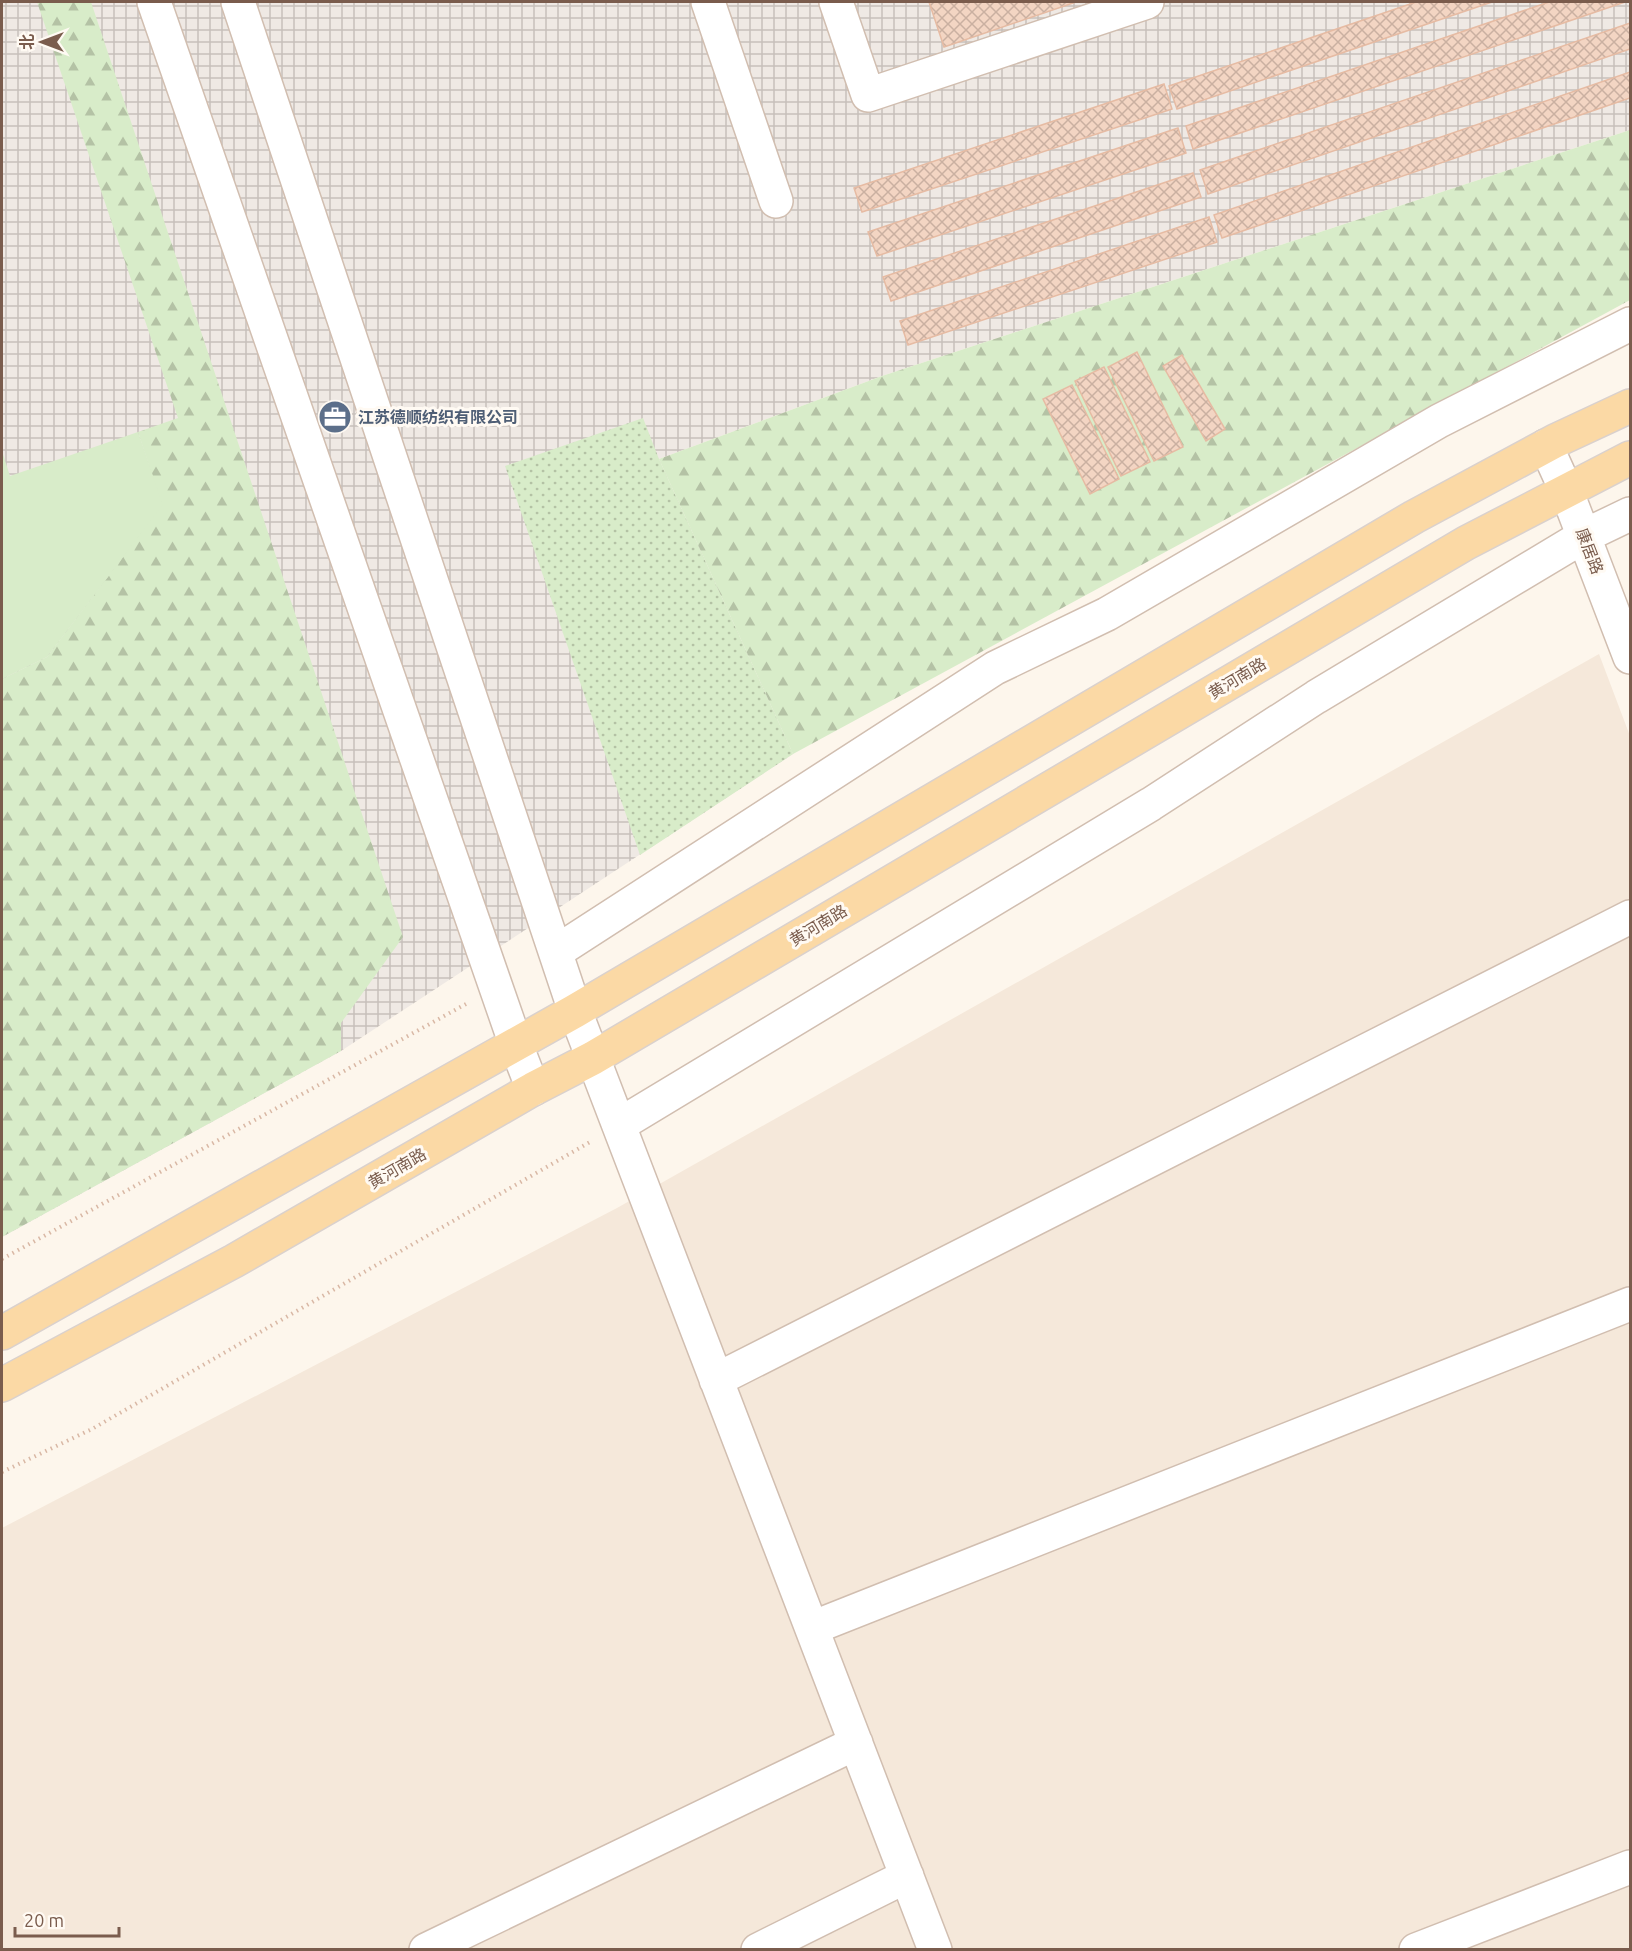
<svg xmlns="http://www.w3.org/2000/svg" width="1632" height="1951" font-family="Ubuntu,'Noto Sans SC',sans-serif">
<defs>
<pattern id="industrial-grid" width="8" height="8" patternUnits="userSpaceOnUse" patternTransform="scale(1.5)"><rect width="8" height="8" fill="#efe9e4"/><path d="M0 4h8M4 0v8" fill="none" stroke="#c7c0bb"/></pattern>
<pattern id="grass-dots" width="8" height="8" patternUnits="userSpaceOnUse" patternTransform="scale(1.5)"><rect width="8" height="8" fill="#d8ecc9"/><path d="M2 2h.1M6 6h.1" fill="none" stroke="#b4c2a5" stroke-width="1.8" stroke-linecap="round"/></pattern>
<pattern id="forest-firs" width="22" height="20" patternUnits="userSpaceOnUse" patternTransform="scale(1.5)"><rect width="22" height="20" fill="#d8ecc9"/><path d="M5 1l3.5 6h-7zM16 11l3.5 6h-7z" fill="#b4c2a5"/></pattern>
<pattern id="building-cross-hatch" width="8" height="8" patternUnits="userSpaceOnUse" patternTransform="scale(1.5)"><rect width="8" height="8" fill="#f3d5c3"/><path d="M0 0l8 8M0 8l8-8" fill="none" stroke="#cab0a1"/></pattern>
</defs>
<rect width="100%" height="100%" fill="#fdf6ec"/>
<path fill="#f5e8da" d="M 1599,654 L 1630,736 L 1630,1949 L 2,1950 L 2,1528 L 617,1208 Z"/>
<path fill="url(#industrial-grid)" d="M 2,2 L 1630,2 L 1630,130 L 882,376 L 659,459 L 793,754 L 341,1051 L 2,1237 Z"/>
<path fill="url(#grass-dots)" d="M 643,418 L 659,459 L 793,754 L 640,855 L 505,466 Z"/>
<path fill="url(#forest-firs)" d="M 37,2 L 91,2 L 403,937 L 341,1023 L 341,1051 L 2,1237 L 2,679 L 47,657 L 162,505 L 138,432 L 178,418 Z
M 1630,130 L 1630,300 L 793,754 L 659,459 L 882,376 Z"/>
<path fill="#d8ecc9" d="M 138,432 L 163,505 L 47,657 L 2,679 L 2,451 L 10,476 Z"/>
<path fill="url(#building-cross-hatch)" stroke="#e6bba3" stroke-width="1.5" d="M 929,2 L 1076,2 L 944,47 Z
M 1416,2 L 1492,2 L 1177,109 L 1169,86 Z
M 1549,2 L 1625,2 L 1193,149 L 1186,126 Z
M 1630,23 L 1630,49 L 1208,194 L 1200,170 Z
M 1630,72 L 1630,98 L 1222,238 L 1214,215 Z
M 1164,84 L 1172,109 L 862,212 L 854,188 Z
M 1178,128 L 1186,153 L 877,256 L 868,232 Z
M 1193,173 L 1201,197 L 891,301 L 883,277 Z
M 1209,217 L 1217,242 L 908,345 L 900,321 Z
M 1137,352 L 1183,447 L 1154,461 L 1108,367 Z
M 1182,355 L 1225,429 L 1206,441 L 1163,366 Z
M 1104,367 L 1150,462 L 1121,476 L 1075,381 Z
M 1072,385 L 1119,479 L 1090,494 L 1043,399 Z"/>
<g fill="none" stroke-linecap="round" stroke-linejoin="round">
<g stroke="#d1beb0" stroke-width="36">
<path id="minor" d="M 154,2 L 516,1045 L 533,1089
M 238,2 L 575,1011 L 935,1950
M 708,2 L 776,201
M 836,2 L 868,95 L 1147,2
M 1546,446 L 1566,490 L 1630,657
M 556,952 L 995,668 L 1107,614 L 1439,421 L 1630,324
M 619,1125 L 1151,804 L 1316,697 L 1584,536 L 1630,514
M 716,1380 L 1630,917
M 812,1628 L 1630,1304
M 426,1950 L 856,1743
M 758,1950 L 907,1876
M 1416,1950 L 1630,1867"/>
</g>
<g stroke="#dad1cd" stroke-width="36">
<path id="major" d="M 2,1333 L 575,1011 L 1414,517 L 1555,441 L 1630,406
M 2,1385 L 234,1261 L 533,1089 L 593,1058 L 1466,543 L 1630,458"/>
</g>
<path stroke="#d9b8a5" stroke-width="4" stroke-dasharray="1.5 4.5" stroke-linecap="butt" d="M 2,1259 L 466,1004
M 2,1472 L 92,1429 L 590,1142"/>
<use href="#minor" stroke="#fff" stroke-width="33"/>
<use href="#major" stroke="#fbd9a5" stroke-width="33"/>
</g>
<defs>
<g id="office-disc" transform="scale(1.725)"><circle r="9.5" fill="#5c6f8a" stroke="#fffaf3"/><path d="M-6-3h4V-5.5h4V-3h4V5H-6ZM-1-4.5V-3h2v-1.5ZM-6 0V1H6V0Z" fill="#fff"/></g>
</defs>
<g fill-rule="evenodd">
<use href="#office-disc" x="335" y="417"/>
</g>
<g text-anchor="middle" dominant-baseline="central" stroke-width="6" stroke-linejoin="round" paint-order="stroke">
<g font-size="16" font-weight="bold" fill="#4e5e75" stroke="#fffaf3" text-anchor="start">
<text x="358" y="417">江苏德顺纺织有限公司</text>
</g>
<g font-size="16" fill="#7a5c4d" stroke="#fffaf3">
<text transform="translate(1590 551) rotate(69)">康居路</text>
<text transform="translate(1237 678) rotate(-31)">黄河南路</text>
<text transform="translate(818 925) rotate(-31)">黄河南路</text>
<text transform="translate(397 1168) rotate(-30)">黄河南路</text>
</g>
</g>
<rect width="1632" height="1951" fill="none" stroke="#7a5c4d" stroke-width="6"/>
<g transform="translate(42 42) rotate(270)" stroke="#fffaf3" stroke-width="4.5" paint-order="stroke">
<path d="M0-4.5L10 22L0 15L-10 22Z" fill="#7a5c4d"/>
<text y="-9" font-size="16" font-weight="bold" text-anchor="middle" fill="#7a5c4d">北</text>
</g>
<path d="M15 1927v9h104v-9" fill="none" stroke="#7a5c4d" stroke-width="3"/>
<text x="24" y="1927" font-size="18" fill="#7a5c4d" stroke="#fffaf3" stroke-width="4.5" paint-order="stroke">20 m</text>
</svg>
